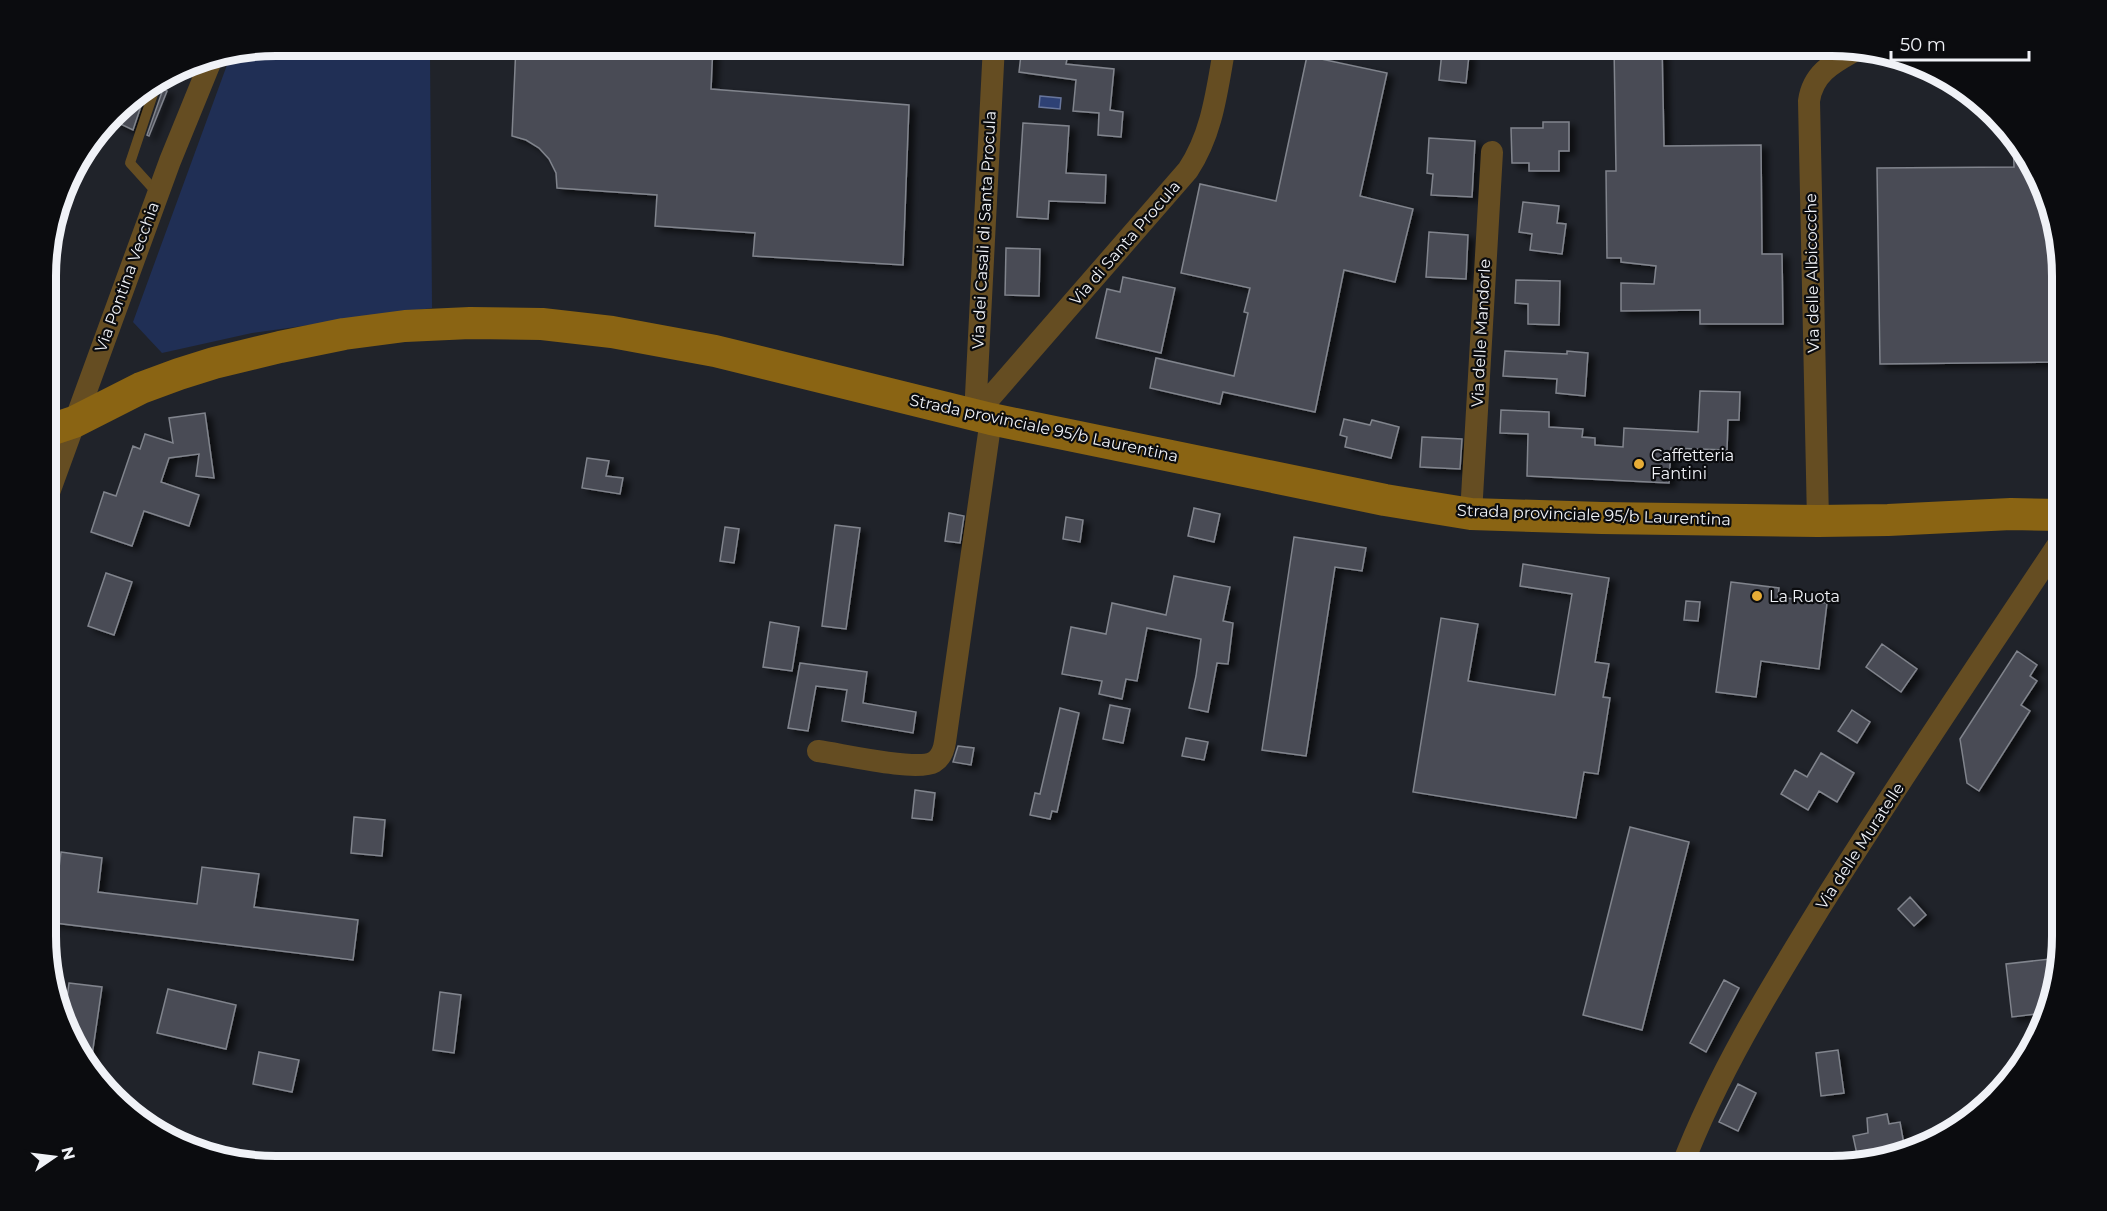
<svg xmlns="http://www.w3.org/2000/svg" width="2107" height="1211" font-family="Montserrat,sans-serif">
<defs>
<filter id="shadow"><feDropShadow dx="6" dy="4" stdDeviation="3" flood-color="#0009"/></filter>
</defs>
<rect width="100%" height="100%" fill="#20232a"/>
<path fill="#202f55" d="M 276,45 L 426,45 L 430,51 L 432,308 L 252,333 L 162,353 L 133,322 L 231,54 Z"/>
<path fill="#2e4175" stroke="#68769c" stroke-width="1.5" d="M 1040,96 L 1061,98 L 1060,109 L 1039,107 Z"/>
<path fill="#484c54" stroke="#81848d" stroke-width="1.5" filter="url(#shadow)" d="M 516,45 L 713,45 L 711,89 L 909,105 L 903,265 L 753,256 L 755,233 L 655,226 L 657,195 L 557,188 L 556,173 L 549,159 L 539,148 L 526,140 L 512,136 Z
M 1662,45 L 1664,146 L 1761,145 L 1762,254 L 1782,254 L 1783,324 L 1700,324 L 1700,310 L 1621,311 L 1621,283 L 1654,284 L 1656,266 L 1621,262 L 1621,258 L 1607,258 L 1606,171 L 1616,171 L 1614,46 Z
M 1022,46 L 1048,49 L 1047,56 L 1067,59 L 1066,64 L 1114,69 L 1110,110 L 1123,112 L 1121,137 L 1098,135 L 1099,113 L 1073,111 L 1076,80 L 1019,72 Z
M 1442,52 L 1469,55 L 1466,83 L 1439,80 Z
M 1307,56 L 1387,73 L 1360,196 L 1413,209 L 1395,282 L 1344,270 L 1315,412 L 1223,392 L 1220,404 L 1150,388 L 1156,358 L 1234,376 L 1248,313 L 1244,312 L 1250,288 L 1181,273 L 1200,184 L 1276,201 Z
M 147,88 L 133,130 L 110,119 L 123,102 Z
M 163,89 L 167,91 L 149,136 L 147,135 Z
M 1543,122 L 1569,122 L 1569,151 L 1559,151 L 1559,171 L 1529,171 L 1529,163 L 1512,163 L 1511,128 L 1543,128 Z
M 1023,123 L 1069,126 L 1066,173 L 1106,175 L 1105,203 L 1049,201 L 1048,219 L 1017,217 Z
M 1429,138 L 1475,141 L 1472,197 L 1431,195 L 1433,174 L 1427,173 Z
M 2013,138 L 2023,148 L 2050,202 L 2061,260 L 2061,362 L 1880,364 L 1877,168 L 2014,167 Z
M 1523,202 L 1559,206 L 1557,223 L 1566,224 L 1562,254 L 1530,250 L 1532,234 L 1519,232 Z
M 1429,232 L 1468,235 L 1466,279 L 1426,277 Z
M 1006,248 L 1040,249 L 1039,296 L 1005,295 Z
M 1123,277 L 1175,288 L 1161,353 L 1096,338 L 1107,289 L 1120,292 Z
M 1516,280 L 1560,281 L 1559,325 L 1528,324 L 1528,304 L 1515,303 Z
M 1505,351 L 1567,354 L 1567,351 L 1588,353 L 1585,396 L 1556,393 L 1557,379 L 1503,376 Z
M 1700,391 L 1740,392 L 1739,420 L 1728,420 L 1727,450 L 1671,448 L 1669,483 L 1527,476 L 1528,434 L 1500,433 L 1501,410 L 1549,412 L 1549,427 L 1583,429 L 1582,437 L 1595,438 L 1595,445 L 1623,447 L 1624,428 L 1698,432 Z
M 205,413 L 214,478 L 196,476 L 199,454 L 169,458 L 161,482 L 199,495 L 189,526 L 144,511 L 132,546 L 91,532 L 104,492 L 116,496 L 133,446 L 140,449 L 145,434 L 173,443 L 169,418 Z
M 1344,419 L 1370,425 L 1372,420 L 1399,427 L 1391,458 L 1345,447 L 1347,437 L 1340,435 Z
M 1422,437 L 1462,439 L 1460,469 L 1420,467 Z
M 587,458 L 609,461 L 606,476 L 623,478 L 620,494 L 582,488 Z
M 1194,508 L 1220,514 L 1214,542 L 1188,536 Z
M 949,513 L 964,516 L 960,543 L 945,541 Z
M 1066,517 L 1083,520 L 1080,542 L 1063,539 Z
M 835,525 L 860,528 L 846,629 L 822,626 Z
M 725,527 L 739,529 L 734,563 L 720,561 Z
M 1294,537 L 1366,548 L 1362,571 L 1335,567 L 1306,756 L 1262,750 Z
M 1523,564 L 1609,578 L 1595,662 L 1609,664 L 1603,697 L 1610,698 L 1598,774 L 1584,772 L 1576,818 L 1413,792 L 1441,618 L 1478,624 L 1468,681 L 1555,695 L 1572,594 L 1520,586 Z
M 106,573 L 132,582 L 114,635 L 88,626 Z
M 1174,576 L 1230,587 L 1223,621 L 1233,623 L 1228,664 L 1217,663 L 1208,712 L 1189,708 L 1196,676 L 1201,639 L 1147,628 L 1137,681 L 1126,679 L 1122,699 L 1099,694 L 1102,681 L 1062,674 L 1071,627 L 1106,634 L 1112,603 L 1166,615 Z
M 1731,582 L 1779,588 L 1778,597 L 1827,603 L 1819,669 L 1761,661 L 1756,697 L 1716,692 Z
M 1686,601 L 1700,602 L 1698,621 L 1684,620 Z
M 770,622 L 799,627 L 792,671 L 763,667 Z
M 1882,644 L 1917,669 L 1901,692 L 1866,667 Z
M 2017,651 L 2037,665 L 2030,676 L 2037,681 L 2021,705 L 2030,711 L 1979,791 L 1967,783 L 1960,739 Z
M 800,663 L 867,672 L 863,703 L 916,712 L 913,733 L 842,721 L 847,690 L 816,686 L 808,731 L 788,728 Z
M 1110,705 L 1130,709 L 1123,743 L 1103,739 Z
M 1060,708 L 1079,713 L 1057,812 L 1052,811 L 1050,819 L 1030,815 L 1035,793 L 1040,794 Z
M 1852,710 L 1870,722 L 1857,743 L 1838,731 Z
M 1186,738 L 1208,742 L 1204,760 L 1182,756 Z
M 958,746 L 974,748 L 971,765 L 953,762 Z
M 1821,753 L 1854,773 L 1837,802 L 1819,791 L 1808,810 L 1781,794 L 1795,770 L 1807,777 Z
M 915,790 L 935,793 L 932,820 L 912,818 Z
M 354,817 L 385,820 L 382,856 L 351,853 Z
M 1630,827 L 1689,842 L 1642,1030 L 1583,1015 Z
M 61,852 L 102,858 L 98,892 L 197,904 L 202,867 L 259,874 L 254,907 L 358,920 L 353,960 L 47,922 L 47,882 L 57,884 Z
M 1910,897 L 1926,915 L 1914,926 L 1898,909 Z
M 2059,958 L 2043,1013 L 2012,1017 L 2006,964 Z
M 1724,980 L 1739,988 L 1706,1052 L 1690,1043 Z
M 69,983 L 102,987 L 90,1069 L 84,1063 L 65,1014 Z
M 168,989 L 236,1005 L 226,1049 L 157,1033 Z
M 440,992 L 461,995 L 454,1053 L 433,1050 Z
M 1838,1050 L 1844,1093 L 1821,1096 L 1816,1053 Z
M 259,1052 L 299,1060 L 292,1092 L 253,1084 Z
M 1738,1084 L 1756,1093 L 1738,1131 L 1719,1122 Z
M 1887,1114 L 1889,1124 L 1900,1122 L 1905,1150 L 1858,1159 L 1853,1136 L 1868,1133 L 1867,1118 Z"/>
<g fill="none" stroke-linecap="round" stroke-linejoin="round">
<path stroke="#654d22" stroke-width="10" d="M 157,82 L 130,163 L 158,194"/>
<path stroke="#654d22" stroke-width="22" d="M 975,415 L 1188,170 C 1213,132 1217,89 1225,45
M 975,415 L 994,45
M 47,498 L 170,161 L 212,58
M 1471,514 L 1492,152
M 1818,521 L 1809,101 C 1813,72 1835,62 1858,49
M 818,751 C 841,754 917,772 934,762 C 942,757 944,749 945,742 L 991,419
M 1682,1166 C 1717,1075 1768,992 1819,909 C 1897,784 1980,662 2061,540"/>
<path stroke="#8a6413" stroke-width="32" d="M 47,431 L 74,422 L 141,388 L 179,374 L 214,363 L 280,347 L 344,334 L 405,326 L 470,323 L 542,324 L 612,332 L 715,351 L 991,419 L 1385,500 L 1471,514 L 1602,518 L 1818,521 L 1888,520 L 2011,514 L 2061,515"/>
</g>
<g fill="#e7ac36" stroke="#0b0c0f" stroke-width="2">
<circle cx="1639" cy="464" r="6"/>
<circle cx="1757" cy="596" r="6"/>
</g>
<g text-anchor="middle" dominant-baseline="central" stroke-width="4.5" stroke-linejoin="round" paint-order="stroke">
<g font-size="16" fill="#f0f2f7" stroke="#0b0c0f">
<text transform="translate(984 230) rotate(-87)">Via dei Casali di Santa Procula</text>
<text transform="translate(1125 243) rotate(-49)">Via di Santa Procula</text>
<text transform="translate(1812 273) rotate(-91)">Via delle Albicocche</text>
<text transform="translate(127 277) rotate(-70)">Via Pontina Vecchia</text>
<text transform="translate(1481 333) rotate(-87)">Via delle Mandorle</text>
<text transform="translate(1044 428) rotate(12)">Strada provinciale 95/b Laurentina</text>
<text transform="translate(1594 515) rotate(2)">Strada provinciale 95/b Laurentina</text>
<text transform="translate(1860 846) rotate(-57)">Via delle Muratelle</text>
</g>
<g font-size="16" fill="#f0f2f7" stroke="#0b0c0f" text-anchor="start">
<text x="1651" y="455">Caffetteria<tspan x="1651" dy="18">Fantini</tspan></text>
<text x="1769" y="596">La Ruota</text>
</g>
</g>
<path d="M0 0H2107V1211H0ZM276 56H1832A220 220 0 0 1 2052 276V936A220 220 0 0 1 1832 1156H276A220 220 0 0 1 56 936V276A220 220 0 0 1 276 56Z" fill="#0b0c0f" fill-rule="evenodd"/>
<path fill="none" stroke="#f0f2f7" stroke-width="8" d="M276 56H1832A220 220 0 0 1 2052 276V936A220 220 0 0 1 1832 1156H276A220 220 0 0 1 56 936V276A220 220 0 0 1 276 56Z"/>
<g transform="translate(54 1157) rotate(76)" stroke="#0b0c0f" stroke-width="4.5" paint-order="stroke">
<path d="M0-4.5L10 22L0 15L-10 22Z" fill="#f0f2f7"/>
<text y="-9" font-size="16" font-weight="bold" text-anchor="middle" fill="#f0f2f7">N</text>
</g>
<path d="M1891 51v9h138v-9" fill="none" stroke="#f0f2f7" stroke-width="3"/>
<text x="1900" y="51" font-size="18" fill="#f0f2f7" stroke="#0b0c0f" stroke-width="4.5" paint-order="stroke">50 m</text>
</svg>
